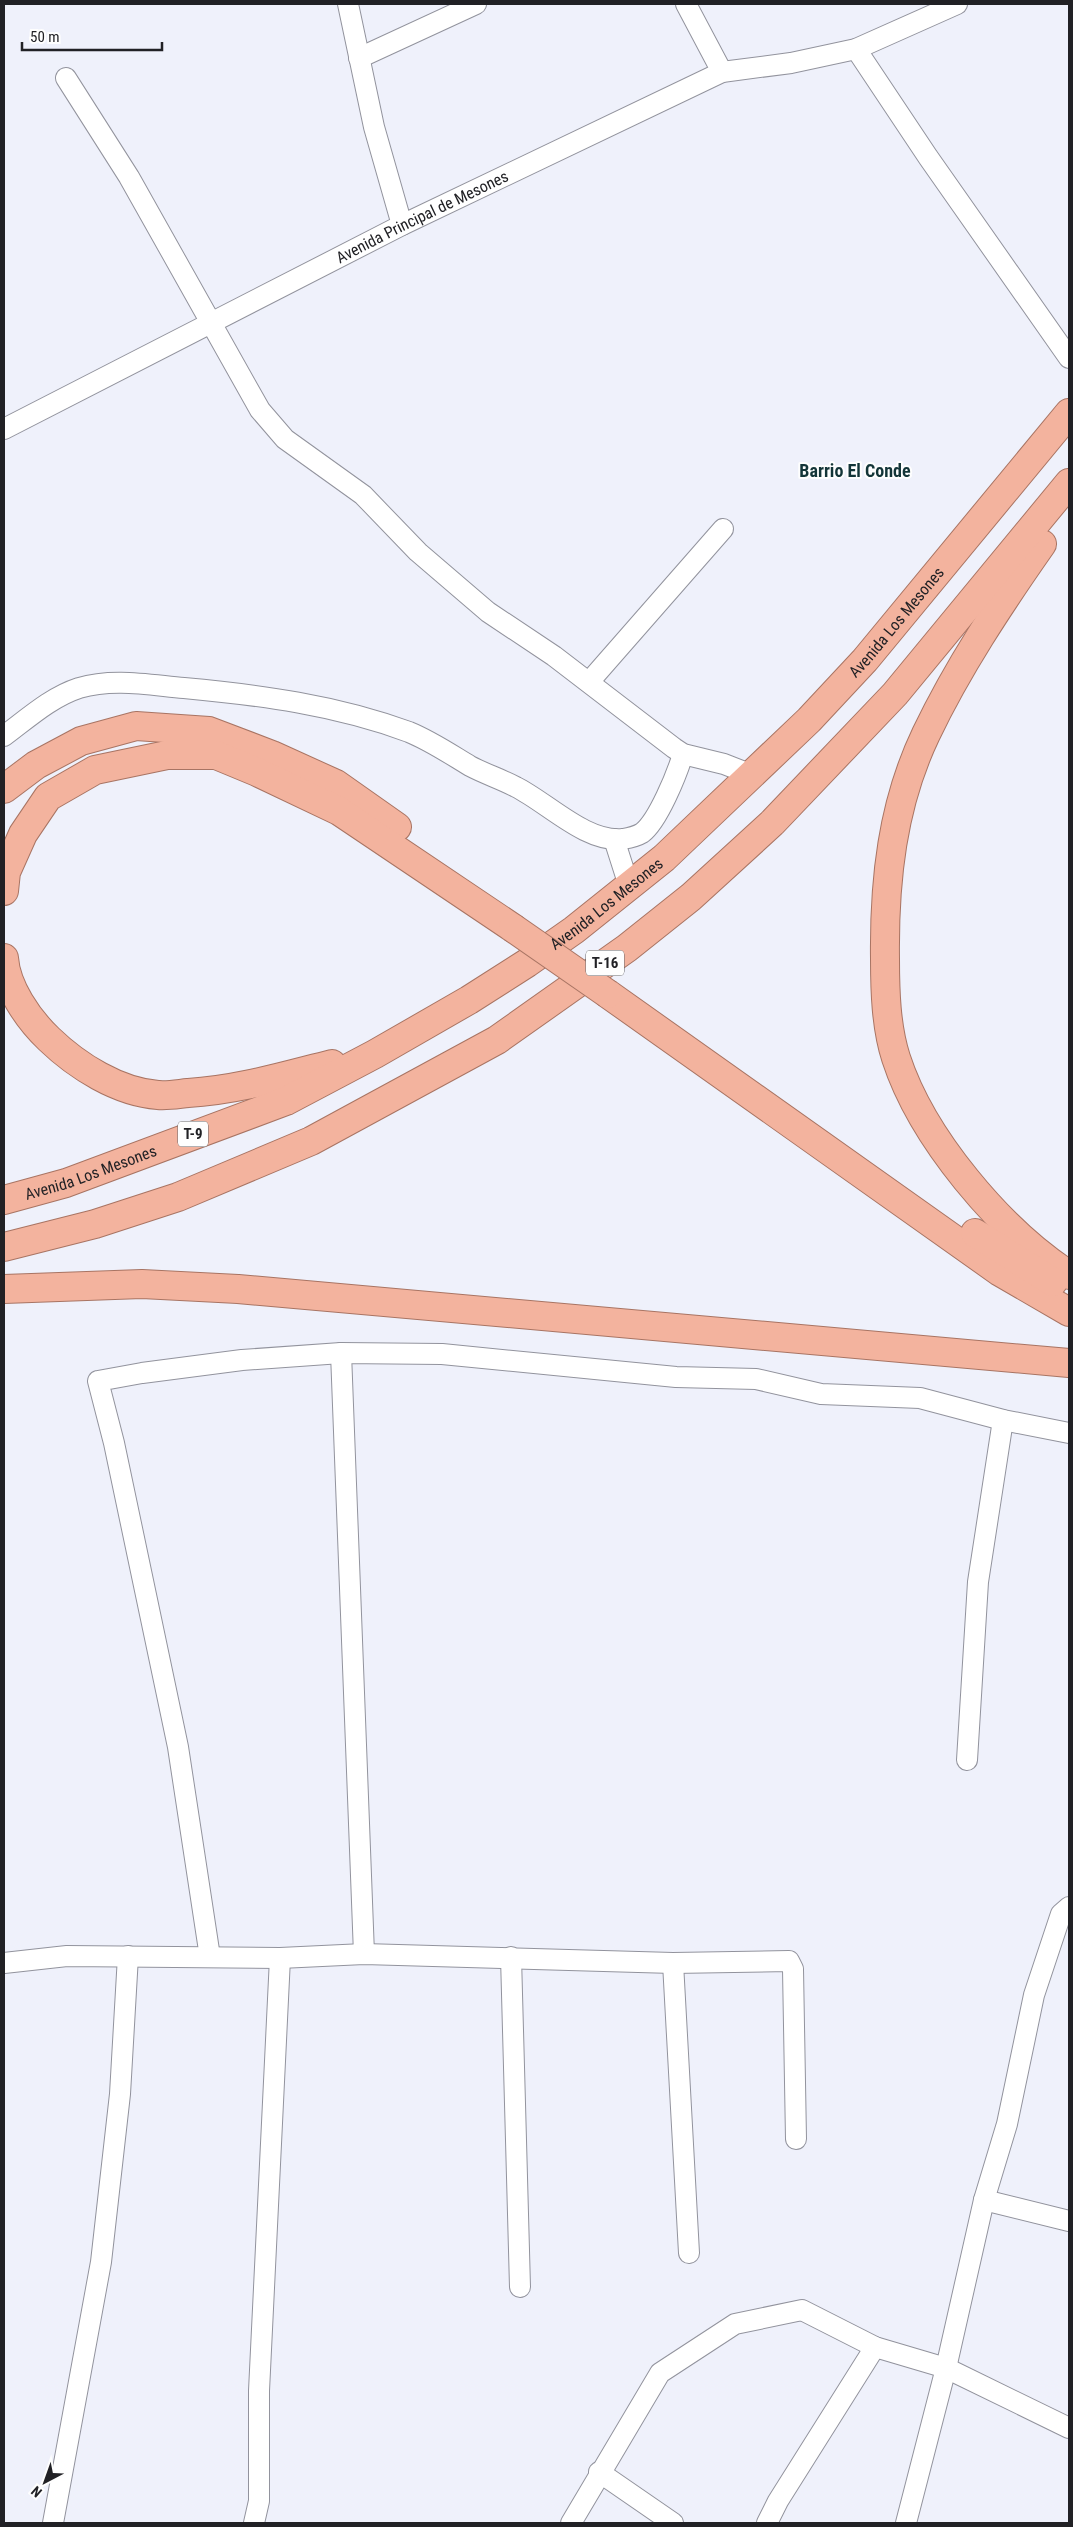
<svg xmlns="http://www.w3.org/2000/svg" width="1073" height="2527" font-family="'Roboto Condensed',sans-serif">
<rect width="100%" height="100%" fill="#eff1fb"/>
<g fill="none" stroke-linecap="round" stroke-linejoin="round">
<g stroke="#92939d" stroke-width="22">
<g id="minor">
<path d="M 348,4 L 374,127 L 402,225"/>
<path d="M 686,4 L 722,72"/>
<path d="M 856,49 L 928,157 L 1069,358"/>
<path d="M 359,58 L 476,4"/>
<path d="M 66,78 L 129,177 L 260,410 L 285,439 L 363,495 L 418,552 L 488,612 L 554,656 L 674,748 L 683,754 L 724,764 L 752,775"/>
<path id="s1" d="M 4,429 L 402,225 L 722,72 L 791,63 L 856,49 L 957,4"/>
<path d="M 589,682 L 723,529"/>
<path d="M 4,736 C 27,719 51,697 79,688 C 113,678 149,685 184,688 C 260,695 336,705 409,732 C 431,741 450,754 470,766 C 485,774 501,779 516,787 C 548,803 586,843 623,839 C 629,838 637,836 642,833 C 658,821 677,774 683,754"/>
<path d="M 614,839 L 629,886"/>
<path d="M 341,1353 L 364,1954"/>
<path d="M 967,1760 L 978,1582 L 1003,1420"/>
<path d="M 210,1957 L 178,1747 L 114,1443 L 98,1381 L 142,1373 L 242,1360 L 341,1353 L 442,1354 L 676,1377 L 756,1379 L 821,1394 L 920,1398 L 1003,1420 L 1069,1433"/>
<path d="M 511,1957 L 520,2287"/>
<path d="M 4,1963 L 67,1956 L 280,1958 L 364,1954 L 673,1963 L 789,1961 L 793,1969 L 796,2139"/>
<path d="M 673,1963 L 689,2253"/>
<path d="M 984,2200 L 1069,2221"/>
<path d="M 599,2472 L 673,2523"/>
<path d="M 53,2523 L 101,2262 L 120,2094 L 128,1956"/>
<path d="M 254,2523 L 259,2501 L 259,2391 L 280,1958"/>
<path d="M 571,2523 L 660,2373 L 735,2324 L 802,2310 L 875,2347 L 946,2368 L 1069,2428"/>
<path d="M 767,2523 L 778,2501 L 875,2347"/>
<path d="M 906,2523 L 946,2368 L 984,2200 L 1007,2124 L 1034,1995 L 1061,1914 L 1069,1907"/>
</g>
</g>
<g stroke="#a87463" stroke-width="30">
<g id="trunk">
<path d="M 1042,544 C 1000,604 958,667 926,734 C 892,805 884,881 885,959 C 885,991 886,1027 896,1058 C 922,1138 1000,1230 1069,1275"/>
<path d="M 4,789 L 36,765 L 81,741 L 136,726 L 209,731 L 272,755 L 336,784 L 397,827"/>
<path d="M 4,891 L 6,872 L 23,834 L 48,797 L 95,770 L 167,755 L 216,755 L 257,772 L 339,811 L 513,928"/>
<path d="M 4,958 C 6,987 28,1019 49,1039 C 77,1066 118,1092 158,1095 C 167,1096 178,1094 188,1093 C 238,1090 284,1076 332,1064"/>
<path d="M 608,994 L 1000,1272 L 1069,1312"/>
<path id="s2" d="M 4,1200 L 66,1183 L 286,1101 L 375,1054 L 469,1000 L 527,963 L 574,930 L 664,858 L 809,720 L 865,660 L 1069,413"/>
<path d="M 975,1233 L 1053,1282"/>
<path d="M 4,1247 L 95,1224 L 178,1197 L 311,1141 L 497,1040 L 627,948 L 691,897 L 772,823 L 895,694 L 1069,483"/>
<path d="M 4,1289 L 142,1284 L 238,1289 L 1069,1363"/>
</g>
</g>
<use href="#minor" stroke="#fff" stroke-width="20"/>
<use href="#trunk" stroke="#f3b39e" stroke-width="28"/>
<g stroke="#a87463" stroke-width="30" stroke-linecap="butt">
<path id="trunk-bridge" d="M 513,928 L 608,994"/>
</g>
<use href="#trunk-bridge" stroke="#f3b39e" stroke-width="28"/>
</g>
<g text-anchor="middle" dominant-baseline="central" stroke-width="4" stroke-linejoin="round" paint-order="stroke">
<g fill="#fefefe" stroke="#636366" stroke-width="1">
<rect x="586" y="950.5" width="38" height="25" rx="4"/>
<rect x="178" y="1121.5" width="30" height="25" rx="4"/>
</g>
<g font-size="15" font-weight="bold" fill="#212125">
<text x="605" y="963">T-16</text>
<text x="193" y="1134">T-9</text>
</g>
<g font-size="16" fill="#212125" stroke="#fefefe">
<text stroke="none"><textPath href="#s1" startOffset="469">Avenida Principal de Mesones</textPath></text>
<text stroke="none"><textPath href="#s2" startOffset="1081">Avenida Los Mesones</textPath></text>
<text stroke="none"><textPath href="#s2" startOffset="676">Avenida Los Mesones</textPath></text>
<text stroke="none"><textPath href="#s2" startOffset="91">Avenida Los Mesones</textPath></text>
</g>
<g font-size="18" font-weight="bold" fill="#133538" stroke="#fefefe">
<text x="855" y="470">Barrio El Conde</text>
</g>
</g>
<rect width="1073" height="2527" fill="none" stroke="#212125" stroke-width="10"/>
<g transform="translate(45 2482) rotate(221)" stroke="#fefefe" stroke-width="4" paint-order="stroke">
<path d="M0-4L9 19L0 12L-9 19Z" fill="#212125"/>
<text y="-8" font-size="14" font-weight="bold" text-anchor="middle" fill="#212125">N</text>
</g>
<path d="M22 42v8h140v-8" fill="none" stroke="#212125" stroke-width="2.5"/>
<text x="30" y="42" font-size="15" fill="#212125" stroke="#fefefe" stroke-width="4" paint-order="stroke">50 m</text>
</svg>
